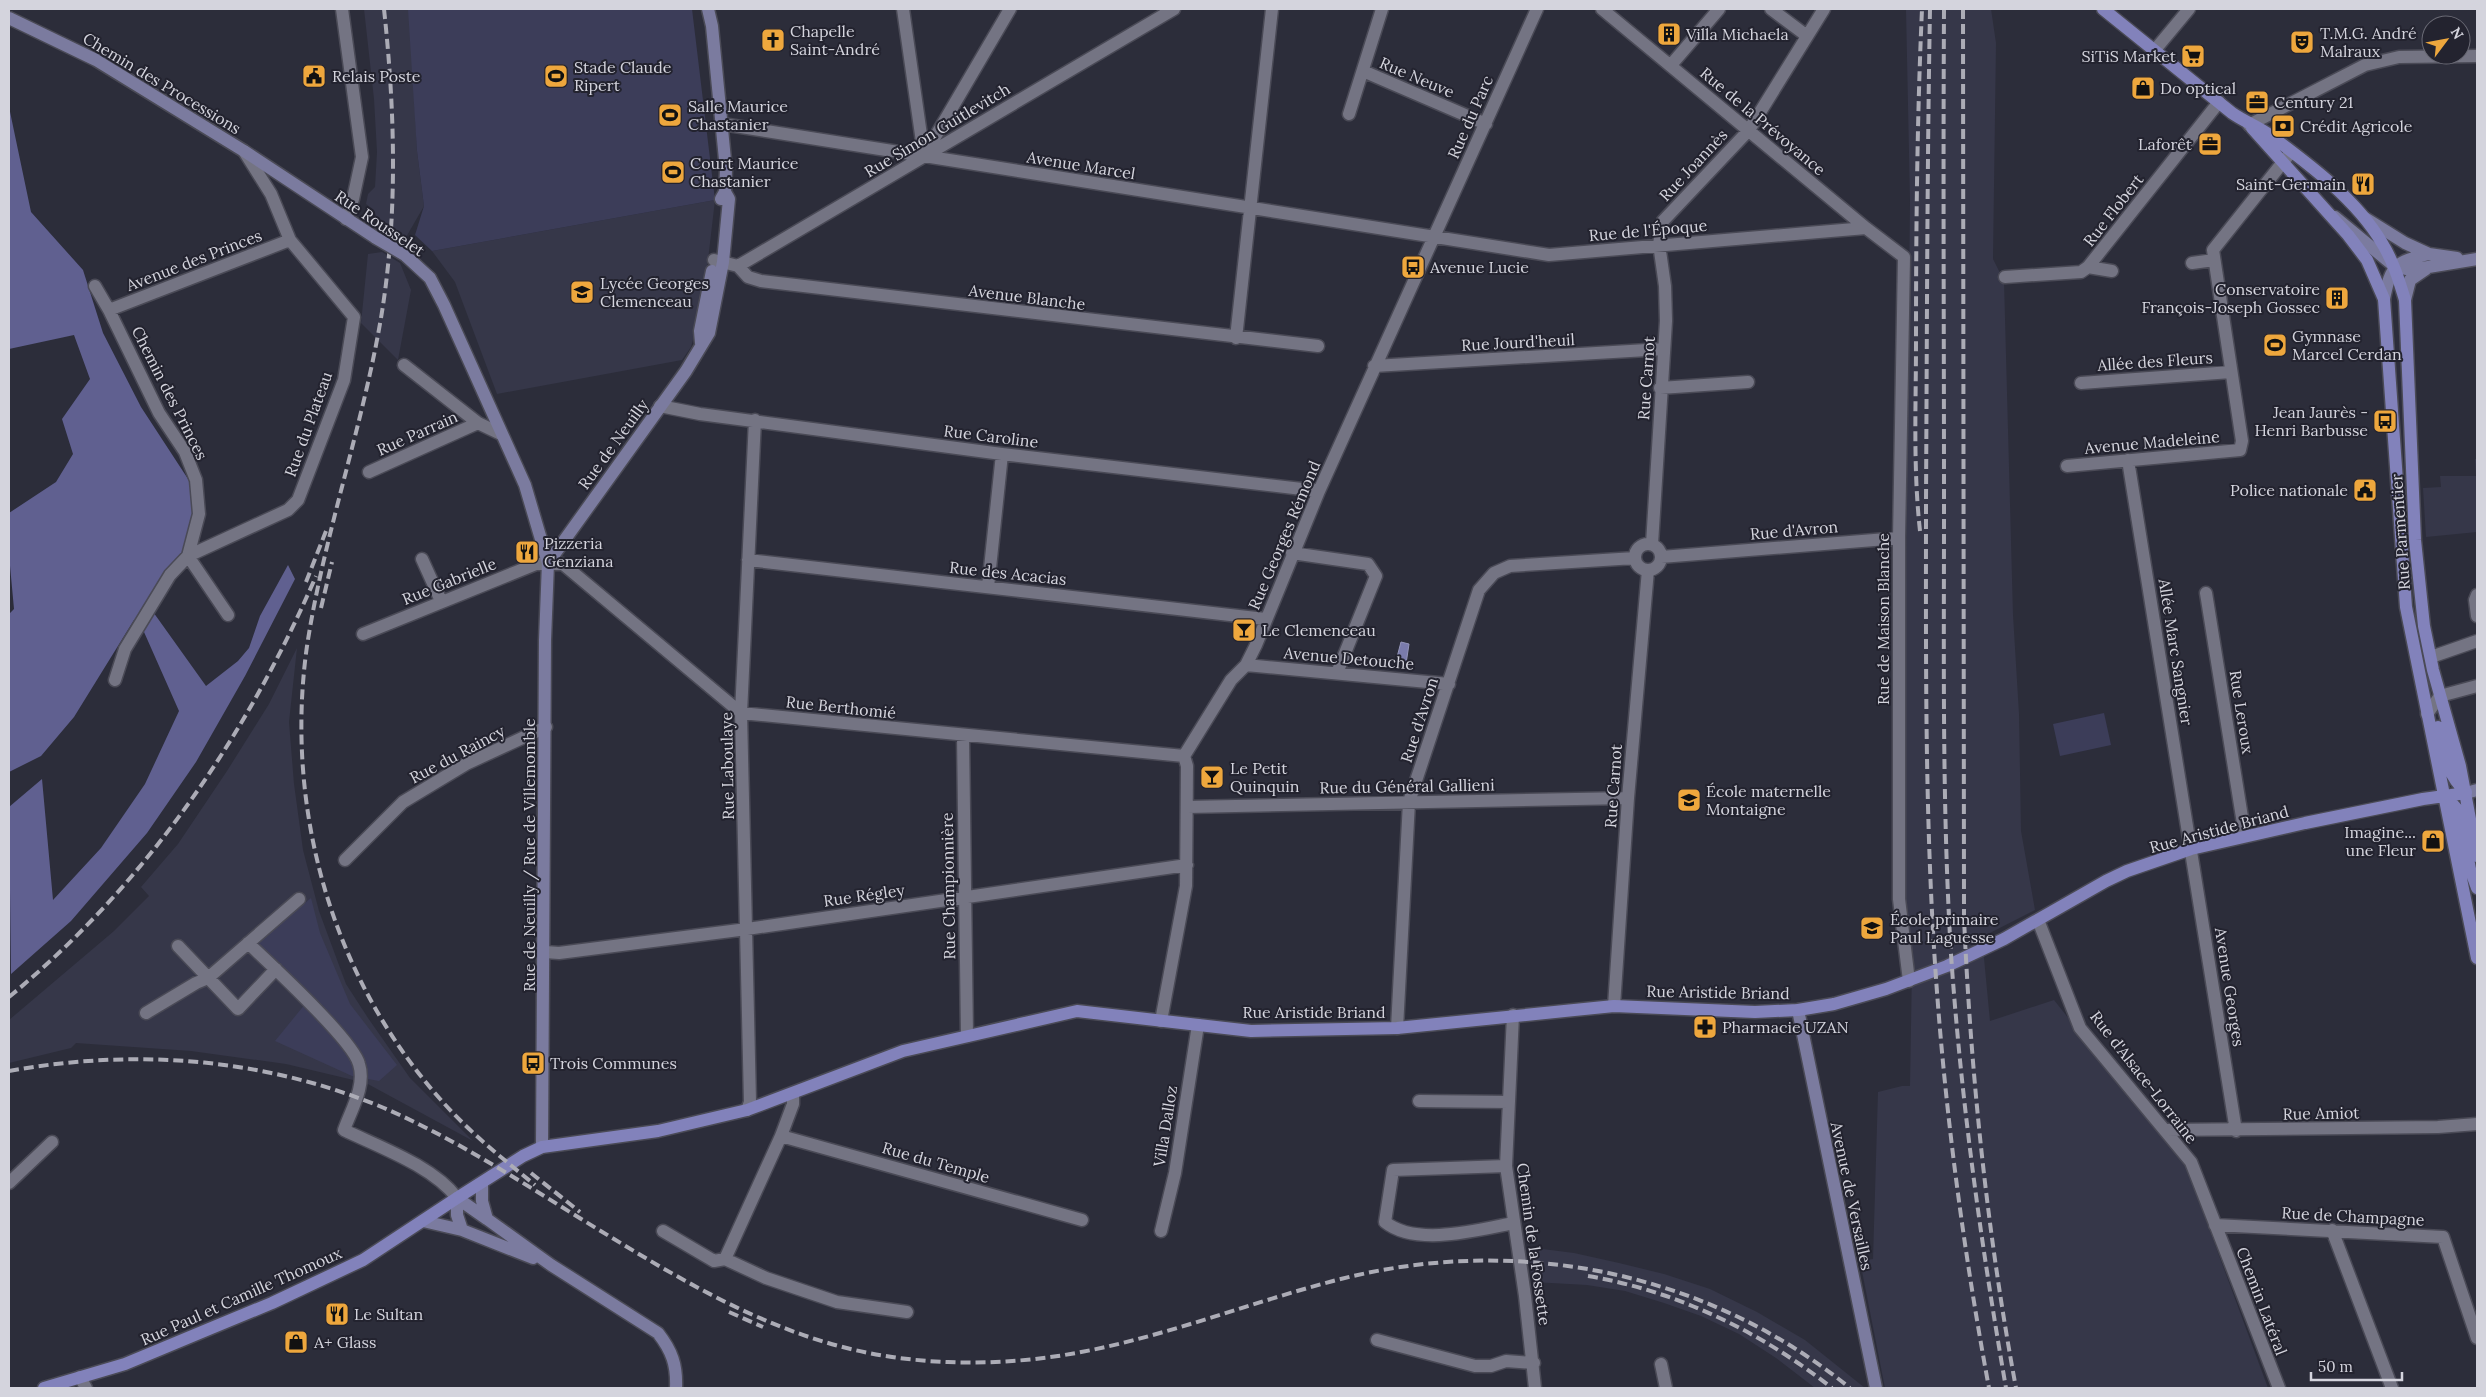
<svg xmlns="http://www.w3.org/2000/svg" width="2486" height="1397" font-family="Lora,serif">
<rect width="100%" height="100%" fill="#2c2d3a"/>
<path fill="#363749" d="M 364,9 L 410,9 L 417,151 L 424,206 L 401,246 L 383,235 L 374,210 L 366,204 L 368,194 L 375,187 L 377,152 L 374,99 Z
M 1906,9 L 1991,9 L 1996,43 L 1993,259 L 2004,281 L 2013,615 L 2019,714 L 2021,831 L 2035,910 L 1982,937 L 1990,1021 L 2054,1000 L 2186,1166 L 2268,1388 L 1885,1388 L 1860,1261 L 1873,1259 L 1878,1092 L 1902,1086 L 1910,1086 L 1912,967 L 1903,873 L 1910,201 Z
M 715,200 L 703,303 L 691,347 L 682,360 L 497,394 L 455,282 L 432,251 Z
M 382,252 L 400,263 L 411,290 L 398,360 L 361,323 L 368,254 Z
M 2475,459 L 2477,459 L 2477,532 L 2426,537 L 2423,488 L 2441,487 L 2440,476 L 2476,476 Z
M 297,648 L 289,722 L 294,784 L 303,850 L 319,911 L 346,984 L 368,1018 L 410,1078 L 473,1141 L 366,1083 L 286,1064 L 191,1051 L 76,1043 L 71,1048 L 9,1063 L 9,1020 L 114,931 L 149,896 L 141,887 L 178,844 L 227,771 L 269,704 Z
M 1527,1247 L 1574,1253 L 1619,1263 L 1664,1274 L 1710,1289 L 1757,1312 L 1805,1340 L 1865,1388 L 1815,1388 L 1776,1358 L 1739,1334 L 1701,1316 L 1664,1303 L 1625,1291 L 1587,1285 L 1533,1282 Z"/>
<path fill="#3c3d59" d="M 408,9 L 692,9 L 715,200 L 432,251 L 415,235 L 424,206 L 417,151 Z
M 2104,713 L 2111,745 L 2060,756 L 2053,724 Z
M 311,898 L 320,933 L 350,1004 L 397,1065 L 379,1081 L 352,1076 L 275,1041 L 310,998 L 254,945 Z"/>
<path fill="#606090" d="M 9,107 L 31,212 L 83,270 L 103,333 L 141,407 L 190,482 L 194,506 L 186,547 L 146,602 L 206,686 L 238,661 L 249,648 L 260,616 L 288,565 L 295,579 L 245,676 L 196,762 L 147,833 L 71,921 L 11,974 L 9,807 L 42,779 L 53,900 L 101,848 L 145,784 L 179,711 L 144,632 L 134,620 L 74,717 L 41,756 L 9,772 L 9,614 L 14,609 L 9,555 L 9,513 L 56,482 L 73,454 L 62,419 L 90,379 L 74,335 L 9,349 Z"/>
<path fill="#7a7bac" stroke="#9596bb" d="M 1401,642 L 1409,644 L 1406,664 L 1396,661 Z"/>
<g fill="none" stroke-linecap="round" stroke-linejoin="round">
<g stroke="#4a4a56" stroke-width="15">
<path id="street" d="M 342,9 L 362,157 L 353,199 L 346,219
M 903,9 L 924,156
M 1602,9 L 1866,228 L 1904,257 L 1899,538 L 1899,899 L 1909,981
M 1771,9 L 1807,36
M 2154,51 L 2189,9
M 1671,65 L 1719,9
M 1363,71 L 1486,124
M 1349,114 L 1382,9
M 722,124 L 1549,255 L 1866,228
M 2249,125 L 2365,65 L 2399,57 L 2477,56
M 925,154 L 1010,9
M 714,260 L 738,266 L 1174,9
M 2192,263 L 2214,260
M 738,266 L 748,277 L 761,281 L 1318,346
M 2088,267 L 2219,102
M 2005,277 L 2081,272 L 2088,267 L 2112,271
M 95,286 L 109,310 L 159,413 L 185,452 L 196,480 L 199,514 L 188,556 L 170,575 L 125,649 L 115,680
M 109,310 L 290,240
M 1236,338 L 1272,9
M 404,365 L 478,423 L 501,434
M 1374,366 L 1664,349
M 2081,383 L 2231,372
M 1660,388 L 1748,382
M 660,406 L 700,414 L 1002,454 L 1319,491
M 2128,460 L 2236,1131
M 2067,466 L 2240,450 L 2242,441 L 2213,250 L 2291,152
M 369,472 L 478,423
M1635 557a13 13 0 1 1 26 0a13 13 0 1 1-26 0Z
M 1652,544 L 1666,321 L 1665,286 L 1659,244 L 1663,221 L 1749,130 L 1824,9
M 1292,553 L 1368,564 L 1376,576 L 1337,673
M 1661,557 L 1899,538
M 422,559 L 441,601
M 748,560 L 1265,619
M 988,587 L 1002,454
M 2206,593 L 2245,836
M 2477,595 L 2475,600 L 2477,616
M 228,615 L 188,556 L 288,510 L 298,500 L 344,380 L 354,317 L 290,240 L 271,194 L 244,151
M 363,634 L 536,564 L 563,564 L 741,713 L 1184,756
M 2431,657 L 2477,641
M 1246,665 L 1449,684
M 2427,714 L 2440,696 L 2477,686
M 963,735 L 967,1036
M 1187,807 L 1628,798
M 345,860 L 403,802 L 466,764 L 546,727
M 2038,920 L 2080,1028 L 2191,1162 L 2279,1388
M 248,943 C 270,964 353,1040 359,1064 C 366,1086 351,1110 344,1130 C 379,1147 433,1166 457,1198
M 178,946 L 238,1009 L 276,969
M 545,952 L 559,953 L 747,929 L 1187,865
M 1614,1006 L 1628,798 L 1648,570
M 146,1013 L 196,983 L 208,978 L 299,899
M 1513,1015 L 1506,1166 L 1525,1296 L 1535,1388
M 1161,1021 L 1186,886 L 1187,766 L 1184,756 L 1231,680 L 1246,665 L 1256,645 L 1319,491 L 1537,9
M 1397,1028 L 1409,802 L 1479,590 L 1494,573 L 1510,566 L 1635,558
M 1419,1101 L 1509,1102
M 747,1110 L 750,1102 L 741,713 L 755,420
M 2165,1130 L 2438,1127 L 2477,1124
M 781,1136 L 1082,1220
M 1506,1166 L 1393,1170 L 1385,1222 C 1416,1247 1478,1230 1514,1223
M 9,1183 L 52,1142
M 2215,1225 L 2443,1237 L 2477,1338
M 2332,1230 L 2392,1388
M 663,1231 L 714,1261 L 725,1259 L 781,1136 L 793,1104 L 793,1094
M 1161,1231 L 1175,1173 L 1198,1025
M 725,1259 L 766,1278 L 837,1302 L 907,1312
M 1377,1340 L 1475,1366 L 1491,1366 L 1506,1361 L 1534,1363
M 1661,1364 L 1666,1388
M 80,1377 L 86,1388"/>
</g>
<g stroke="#4a4a56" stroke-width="15">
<path id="secondary" d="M 708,9 L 712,26 L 726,170 L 725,192 L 721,199
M 9,18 L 96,60 L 244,151 L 376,238
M 2335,217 L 2394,266 L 2410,270 L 2477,259
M 2365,218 L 2405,243 L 2429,254 L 2457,258
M 405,255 L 430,278 L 444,305 L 525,485 L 548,563 L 545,640 L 542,1147
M 2384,299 C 2391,265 2395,262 2429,254
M 2405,300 L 2410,280 L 2426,269
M 701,343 L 700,331 L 712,271
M 548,563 L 686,371 L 709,333 L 723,262 L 729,199 L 725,192
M 2466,793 L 2477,790
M 1798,1010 L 1876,1388
M 482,1184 L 482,1201 L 487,1219 L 551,1265 L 658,1333 C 672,1351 677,1365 676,1388
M 457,1198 L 457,1215 L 462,1230 L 533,1258
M 457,1198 L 487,1219
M 423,1221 L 462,1230"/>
</g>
<g stroke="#4a4a56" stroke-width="15">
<path id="primary" d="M 2103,9 L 2232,113 C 2245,122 2259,127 2271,136 C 2310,165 2357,200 2382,243 C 2393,261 2399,280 2405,300 L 2415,540 L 2424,626 L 2433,670 L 2460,766 L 2477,856
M 2252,128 L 2348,235 L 2367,260 L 2384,299 L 2406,607 L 2477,958
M 2438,727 C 2444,752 2446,774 2466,792
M 2445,796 L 2459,811 L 2470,869 L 2477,888
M 44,1388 L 125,1364 L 209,1329 L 272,1303 L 363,1260 L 457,1198 L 523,1156 L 542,1147 L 658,1131 L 747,1110 L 903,1051 L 1077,1011 L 1251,1031 L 1397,1028 L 1614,1006 L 1755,1012 L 1798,1010 L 1834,1004 L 1886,989 L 1947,966 L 2004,939 L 2106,881 L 2127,871 L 2191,849 L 2305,823 L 2423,799 L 2466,793"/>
</g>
<use href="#street" stroke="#747483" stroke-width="12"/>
<use href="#secondary" stroke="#7b7b9f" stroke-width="12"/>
<use href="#primary" stroke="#8282bb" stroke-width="12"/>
<path stroke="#acacb6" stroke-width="4" stroke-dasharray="10 5" stroke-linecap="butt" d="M 384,9 C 395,111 398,216 381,318 C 362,429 324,535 307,646 C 284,808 332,978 441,1100 C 469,1132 502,1158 535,1185
M 1930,9 C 1927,173 1927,338 1926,502 C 1926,639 1925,776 1932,912 C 1940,1072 1960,1232 1989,1388
M 1944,9 C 1943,176 1944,342 1944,509 C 1944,657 1942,806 1951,954 C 1961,1100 1981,1244 2006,1388
M 1963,9 L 1964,918 C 1971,1076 1987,1232 2016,1388
M 1920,531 C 1913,468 1916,405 1916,342 C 1916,231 1917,120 1922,9
M 306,582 L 326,531
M 321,608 L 332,562
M 9,997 C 145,885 246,738 316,576
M 9,1071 C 135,1048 265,1058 384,1108 C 465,1143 539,1194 614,1239 C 701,1292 789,1342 892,1357 C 947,1365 1004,1364 1058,1356 C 1151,1342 1242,1305 1333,1281 C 1513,1233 1705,1270 1850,1388
M 531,1173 L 580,1212
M 1588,1276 C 1677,1291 1761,1332 1832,1388
M 729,1312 L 763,1327"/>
<g stroke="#4a4a56" stroke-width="15" stroke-linecap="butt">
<path id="secondary-bridge" d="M 376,238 L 405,255"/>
</g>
<use href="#secondary-bridge" stroke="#7b7b9f" stroke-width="12"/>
</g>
<defs>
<g id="building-square" transform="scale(1.25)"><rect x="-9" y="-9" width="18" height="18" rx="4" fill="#eea73d" stroke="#23232f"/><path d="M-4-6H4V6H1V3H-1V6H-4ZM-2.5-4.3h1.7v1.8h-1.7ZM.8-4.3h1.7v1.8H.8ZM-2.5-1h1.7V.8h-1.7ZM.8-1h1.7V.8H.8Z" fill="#111"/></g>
<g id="church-square" transform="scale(1.25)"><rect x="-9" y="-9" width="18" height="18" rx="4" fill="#eea73d" stroke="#23232f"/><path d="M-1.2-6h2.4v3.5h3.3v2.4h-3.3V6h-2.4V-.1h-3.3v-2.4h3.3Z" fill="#111"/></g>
<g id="theatre-square" transform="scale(1.25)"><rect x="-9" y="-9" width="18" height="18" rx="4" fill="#eea73d" stroke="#23232f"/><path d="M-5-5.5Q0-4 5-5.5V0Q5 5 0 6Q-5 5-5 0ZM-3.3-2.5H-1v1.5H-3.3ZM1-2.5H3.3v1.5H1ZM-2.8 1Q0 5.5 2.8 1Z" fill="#111"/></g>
<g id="supermarket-square" transform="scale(1.25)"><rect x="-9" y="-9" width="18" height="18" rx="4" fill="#eea73d" stroke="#23232f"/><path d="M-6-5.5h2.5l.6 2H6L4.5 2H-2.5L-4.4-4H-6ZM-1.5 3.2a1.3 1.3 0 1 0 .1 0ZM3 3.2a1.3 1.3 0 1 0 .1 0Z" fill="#111"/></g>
<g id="civic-square" transform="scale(1.25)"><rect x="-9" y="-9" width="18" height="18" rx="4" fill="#eea73d" stroke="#23232f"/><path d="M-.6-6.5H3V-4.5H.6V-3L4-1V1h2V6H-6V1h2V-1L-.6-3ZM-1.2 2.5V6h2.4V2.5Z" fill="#111"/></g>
<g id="stadium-square" transform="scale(1.25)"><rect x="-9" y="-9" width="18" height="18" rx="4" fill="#eea73d" stroke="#23232f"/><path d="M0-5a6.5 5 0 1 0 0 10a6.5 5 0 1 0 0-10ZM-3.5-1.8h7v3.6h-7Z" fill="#111"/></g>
<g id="shop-square" transform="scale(1.25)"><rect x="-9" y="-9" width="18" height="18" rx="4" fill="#eea73d" stroke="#23232f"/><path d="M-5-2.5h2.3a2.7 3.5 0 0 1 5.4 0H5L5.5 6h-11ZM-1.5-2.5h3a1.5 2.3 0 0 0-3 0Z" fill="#111"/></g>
<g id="office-square" transform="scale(1.25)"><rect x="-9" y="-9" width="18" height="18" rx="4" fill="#eea73d" stroke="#23232f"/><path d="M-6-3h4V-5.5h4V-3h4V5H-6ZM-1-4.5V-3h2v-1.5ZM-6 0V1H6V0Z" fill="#111"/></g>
<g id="bank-square" transform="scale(1.25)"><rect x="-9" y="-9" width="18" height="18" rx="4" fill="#eea73d" stroke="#23232f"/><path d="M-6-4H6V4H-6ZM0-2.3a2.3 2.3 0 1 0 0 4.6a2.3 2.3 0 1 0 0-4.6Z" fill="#111"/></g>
<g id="restaurant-square" transform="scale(1.25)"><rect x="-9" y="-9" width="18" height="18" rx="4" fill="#eea73d" stroke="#23232f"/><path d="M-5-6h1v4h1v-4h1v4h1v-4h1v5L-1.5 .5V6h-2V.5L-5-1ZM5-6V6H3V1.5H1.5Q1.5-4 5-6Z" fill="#111"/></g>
<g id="bus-square" transform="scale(1.25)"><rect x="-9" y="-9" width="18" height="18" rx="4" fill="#eea73d" stroke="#23232f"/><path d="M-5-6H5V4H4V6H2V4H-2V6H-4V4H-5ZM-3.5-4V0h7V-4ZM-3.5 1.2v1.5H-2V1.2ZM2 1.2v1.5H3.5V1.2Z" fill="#111"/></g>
<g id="school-square" transform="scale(1.25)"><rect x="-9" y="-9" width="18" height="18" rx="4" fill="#eea73d" stroke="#23232f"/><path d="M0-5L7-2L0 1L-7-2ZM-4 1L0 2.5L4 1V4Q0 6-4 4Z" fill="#111"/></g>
<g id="bar-square" transform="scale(1.25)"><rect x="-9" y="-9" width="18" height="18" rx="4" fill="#eea73d" stroke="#23232f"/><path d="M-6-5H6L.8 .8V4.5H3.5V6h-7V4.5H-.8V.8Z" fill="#111"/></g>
<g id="pharmacy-square" transform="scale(1.25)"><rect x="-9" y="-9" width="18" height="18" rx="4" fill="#eea73d" stroke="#23232f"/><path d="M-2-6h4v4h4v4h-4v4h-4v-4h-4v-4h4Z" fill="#111"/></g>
</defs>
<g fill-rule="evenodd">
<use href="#building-square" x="1669" y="34"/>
<use href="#church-square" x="773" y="40"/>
<use href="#theatre-square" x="2302" y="42"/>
<use href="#supermarket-square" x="2193" y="56"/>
<use href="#civic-square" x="314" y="76"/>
<use href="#stadium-square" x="556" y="76"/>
<use href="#shop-square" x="2143" y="88"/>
<use href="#office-square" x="2257" y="102"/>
<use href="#stadium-square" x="670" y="115"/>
<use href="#bank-square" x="2283" y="126"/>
<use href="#office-square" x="2210" y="144"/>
<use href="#stadium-square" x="673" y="172"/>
<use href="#restaurant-square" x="2363" y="184"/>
<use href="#bus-square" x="1413" y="267"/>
<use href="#school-square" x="582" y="292"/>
<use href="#building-square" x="2337" y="298"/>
<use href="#stadium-square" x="2275" y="345"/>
<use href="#bus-square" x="2385" y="421"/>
<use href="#civic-square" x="2365" y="490"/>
<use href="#restaurant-square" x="527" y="552"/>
<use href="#bar-square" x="1244" y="630"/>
<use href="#bar-square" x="1212" y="777"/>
<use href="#school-square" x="1689" y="800"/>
<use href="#shop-square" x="2433" y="841"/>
<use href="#school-square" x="1872" y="928"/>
<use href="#pharmacy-square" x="1705" y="1027"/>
<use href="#bus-square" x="533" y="1063"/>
<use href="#restaurant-square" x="337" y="1314"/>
<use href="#shop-square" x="296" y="1342"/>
</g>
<g text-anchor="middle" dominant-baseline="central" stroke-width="4" stroke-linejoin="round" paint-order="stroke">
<g font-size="16" fill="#d4d4dd" stroke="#23232f" text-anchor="start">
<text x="790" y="31">Chapelle<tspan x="790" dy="18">Saint-André</tspan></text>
<text x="2320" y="33">T.M.G. André<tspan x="2320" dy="18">Malraux</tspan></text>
<text x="1686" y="34">Villa Michaela</text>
<text x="2176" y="56" text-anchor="end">SiTiS Market</text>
<text x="574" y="67">Stade Claude<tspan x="574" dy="18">Ripert</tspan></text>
<text x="332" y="76">Relais Poste</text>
<text x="2160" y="88">Do optical</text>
<text x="2274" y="102">Century 21</text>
<text x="688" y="106">Salle Maurice<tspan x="688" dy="18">Chastanier</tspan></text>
<text x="2300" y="126">Crédit Agricole</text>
<text x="2192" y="144" text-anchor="end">Laforêt</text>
<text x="690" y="163">Court Maurice<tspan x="690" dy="18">Chastanier</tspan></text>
<text x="2346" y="184" text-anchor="end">Saint-Germain</text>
<text x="1430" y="267">Avenue Lucie</text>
<text x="600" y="283">Lycée Georges<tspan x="600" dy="18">Clemenceau</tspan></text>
<text x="2320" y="289" text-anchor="end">Conservatoire<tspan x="2320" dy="18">François-Joseph Gossec</tspan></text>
<text x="2292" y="336">Gymnase<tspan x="2292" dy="18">Marcel Cerdan</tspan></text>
<text x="2368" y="412" text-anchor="end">Jean Jaurès -<tspan x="2368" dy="18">Henri Barbusse</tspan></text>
<text x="2348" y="490" text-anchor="end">Police nationale</text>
<text x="544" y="543">Pizzeria<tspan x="544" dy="18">Genziana</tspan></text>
<text x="1262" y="630">Le Clemenceau</text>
<text x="1230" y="768">Le Petit<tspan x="1230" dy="18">Quinquin</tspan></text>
<text x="1706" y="791">École maternelle<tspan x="1706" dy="18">Montaigne</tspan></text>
<text x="2416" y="832" text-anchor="end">Imagine...<tspan x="2416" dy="18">une Fleur</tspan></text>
<text x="1890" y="919">École primaire<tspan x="1890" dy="18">Paul Laguesse</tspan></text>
<text x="1722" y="1027">Pharmacie UZAN</text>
<text x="550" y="1063">Trois Communes</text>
<text x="354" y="1314">Le Sultan</text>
<text x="314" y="1342">A+ Glass</text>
</g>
<g font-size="16" fill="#d4d4dd" stroke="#23232f">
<text transform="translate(1417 77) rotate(23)">Rue Neuve</text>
<text transform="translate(162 83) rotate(31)">Chemin des Processions</text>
<text transform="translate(1470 117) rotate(-66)">Rue du Parc</text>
<text transform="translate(1763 121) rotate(40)">Rue de la Prévoyance</text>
<text transform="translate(937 130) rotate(-31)">Rue Simon Guitlevitch</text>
<text transform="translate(1081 165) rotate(9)">Avenue Marcel</text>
<text transform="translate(1693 165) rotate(-47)">Rue Joannès</text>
<text transform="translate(2113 210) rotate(-52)">Rue Flobert</text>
<text transform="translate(380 223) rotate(34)">Rue Rousselet</text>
<text transform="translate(1648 230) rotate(-5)">Rue de l'Époque</text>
<text transform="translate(194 260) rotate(-21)">Avenue des Princes</text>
<text transform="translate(1027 297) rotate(7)">Avenue Blanche</text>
<text transform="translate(1518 342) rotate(-3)">Rue Jourd'heuil</text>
<text transform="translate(2155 361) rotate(-4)">Allée des Fleurs</text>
<text transform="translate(1646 378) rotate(-86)">Rue Carnot</text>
<text transform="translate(170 393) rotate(63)">Chemin des Princes</text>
<text transform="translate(308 424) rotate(-70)">Rue du Plateau</text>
<text transform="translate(417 433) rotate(-24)">Rue Parrain</text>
<text transform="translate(991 436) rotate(7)">Rue Caroline</text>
<text transform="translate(2152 442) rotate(-5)">Avenue Madeleine</text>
<text transform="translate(613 444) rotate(-54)">Rue de Neuilly</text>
<text transform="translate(1794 530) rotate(-5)">Rue d'Avron</text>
<text transform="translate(2400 532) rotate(-94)">Rue Parmentier</text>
<text transform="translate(1284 535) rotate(-67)">Rue Georges Rémond</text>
<text transform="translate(1008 573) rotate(6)">Rue des Acacias</text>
<text transform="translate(449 581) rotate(-22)">Rue Gabrielle</text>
<text transform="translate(1883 619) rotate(-90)">Rue de Maison Blanche</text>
<text transform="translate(2176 652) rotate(81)">Allée Marc Sangnier</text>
<text transform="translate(1349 658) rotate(5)">Avenue Detouche</text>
<text transform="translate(841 707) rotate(6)">Rue Berthomié</text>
<text transform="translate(2242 712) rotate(81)">Rue Leroux</text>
<text transform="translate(1419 720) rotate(-72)">Rue d'Avron</text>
<text transform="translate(457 754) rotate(-28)">Rue du Raincy</text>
<text transform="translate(727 766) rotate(-91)">Rue Laboulaye</text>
<text transform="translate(1407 786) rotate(-1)">Rue du Général Gallieni</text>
<text transform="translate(1613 786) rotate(-86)">Rue Carnot</text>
<text transform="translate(2219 829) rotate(-15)">Rue Aristide Briand</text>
<text transform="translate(529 855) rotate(-90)">Rue de Neuilly / Rue de Villemomble</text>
<text transform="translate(948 886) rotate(-91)">Rue Championnière</text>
<text transform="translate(864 895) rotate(-8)">Rue Régley</text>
<text transform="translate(2230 987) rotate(81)">Avenue Georges</text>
<text transform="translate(1718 992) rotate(1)">Rue Aristide Briand</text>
<text x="1314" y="1012">Rue Aristide Briand</text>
<text transform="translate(2144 1077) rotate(52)">Rue d'Alsace-Lorraine</text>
<text transform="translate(2321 1113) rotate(-1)">Rue Amiot</text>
<text transform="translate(1165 1126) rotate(-81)">Villa Dalloz</text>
<text transform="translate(936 1162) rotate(16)">Rue du Temple</text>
<text transform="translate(1852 1196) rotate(78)">Avenue de Versailles</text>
<text transform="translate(2353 1216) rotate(3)">Rue de Champagne</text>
<text transform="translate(1534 1244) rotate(82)">Chemin de la Fossette</text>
<text transform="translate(241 1296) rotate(-24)">Rue Paul et Camille Thomoux</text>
<text transform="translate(2262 1301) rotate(69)">Chemin Latéral</text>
</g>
</g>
<rect width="2486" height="1397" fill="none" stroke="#d4d4dd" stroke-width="20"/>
<g transform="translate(2446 40) rotate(58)"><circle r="24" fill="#23232f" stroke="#6a6a75"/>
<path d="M0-4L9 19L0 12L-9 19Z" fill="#eea73d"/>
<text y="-8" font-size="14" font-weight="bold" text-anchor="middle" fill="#d4d4dd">N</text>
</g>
<path d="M2311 1372v8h91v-8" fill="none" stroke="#d4d4dd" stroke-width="2.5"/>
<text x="2318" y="1372" font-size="15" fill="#d4d4dd" stroke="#23232f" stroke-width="4" paint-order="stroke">50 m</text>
</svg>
